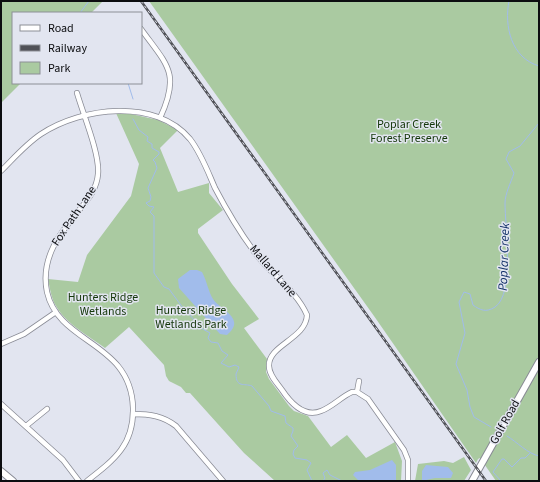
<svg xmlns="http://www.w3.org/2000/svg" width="540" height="482" font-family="'Source Sans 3',sans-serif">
<rect width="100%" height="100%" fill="#e2e5f0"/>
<path fill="#aacaa1" d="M 1,1 L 103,1 L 91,13 L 13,13 L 13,83 L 21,83 L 1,103 Z
M 149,1 L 539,1 L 539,481 L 496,481 L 480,458 L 478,459 L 476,463 L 374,316 Z
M 122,112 L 158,120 L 178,130 L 160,148 L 178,192 L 209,183 L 209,193 L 223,210 L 198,229 L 198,233 L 232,284 L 259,319 L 244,328 L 267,359 L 266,372 L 269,379 L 289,406 L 294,411 L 308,416 L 331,447 L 347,435 L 366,458 L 395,442 L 402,461 L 401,481 L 275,481 L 244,453 L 190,393 L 186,393 L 181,387 L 169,381 L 166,376 L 164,365 L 129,327 L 105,348 C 89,336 66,324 56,306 C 51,298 50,288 48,279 L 78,282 L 87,255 L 131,196 L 139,164 L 116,113 Z
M 464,457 L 471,470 L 464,481 L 415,481 L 418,464 L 444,461 L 453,463 Z"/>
<path fill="#a1bceb" d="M 190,270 L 197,270 L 202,272 C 207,281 208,291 213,299 C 220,310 247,318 227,335 L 220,334 L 179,288 L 178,279 Z
M 392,460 L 396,465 L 396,481 L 359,481 L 353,475 L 355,472 L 370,470 Z
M 426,465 L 448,467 L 453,473 L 451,478 L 435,478 L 422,481 L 422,471 Z"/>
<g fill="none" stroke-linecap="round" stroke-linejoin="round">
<path stroke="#a1bceb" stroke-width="1" d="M 509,1 C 504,26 511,58 539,66
M 80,13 L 89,1
M 128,83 L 133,99
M 133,119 L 139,130 L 148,137 L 147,141 L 152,144 L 152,148 L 159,152 L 159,154 L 153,160 L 155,162 L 157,168 L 148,188 L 151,197 L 150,201 L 146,203 L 149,206 L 154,207 L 150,212 L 154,216 L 154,273 L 164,287 L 169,289 L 186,312 L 189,314 L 201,328 L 210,333 L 208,338 L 211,342 L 218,343 L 222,351 L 228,355 L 221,363 L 229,367 L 235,365 L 239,367 L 236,374 C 236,388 244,383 252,386 L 269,406 L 271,411 L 285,416 L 286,423 L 293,428 L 293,431 L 291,436 L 298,446 L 294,450 L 293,454 L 295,458 L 307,460 L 311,463 L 307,470 L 312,481
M 491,427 L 474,417 L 470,407 L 467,390 L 456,364 L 465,333 L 459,302 L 464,292 L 470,294 L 473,305 C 480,310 486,313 495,307 C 515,294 505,226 505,203 C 505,194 511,182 514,173 L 506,159 L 509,152 L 520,146 L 539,123
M 507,436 C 517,442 528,454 539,456
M 323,481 L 325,478 L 323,473 L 327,470 L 330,475 L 342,481
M 501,481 L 493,472 L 502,459 L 504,459 L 512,467 L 521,458 L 525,458 L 530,453"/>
<g stroke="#898b95" stroke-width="6">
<path id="street" d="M 141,29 C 167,65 181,73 160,118
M 77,93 C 83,114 100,154 98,174 C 97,188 89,198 80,209 C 60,233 40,258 47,292 C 59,345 131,341 133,408 C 134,445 114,460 87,481
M 1,171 C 14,158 26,144 41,134 C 82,107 156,98 190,139 C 201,153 208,172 215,188 C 226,209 239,231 253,250 C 269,274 295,288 307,315 C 306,339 268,345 269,366 C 269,375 277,383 282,390 C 290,402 304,418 321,411 C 332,407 341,397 352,392 L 357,392 L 368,399 L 404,450 L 408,460 L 408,481
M 1,344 L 24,334 L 56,312
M 357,392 L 359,381
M 1,404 L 63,460 L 79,481
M 133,414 C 150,414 163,416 176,426 L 223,481
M 26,426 L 47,409"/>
</g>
<g stroke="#898b95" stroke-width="8">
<path id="secondary" d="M 1,471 L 13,481
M 472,481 L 539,362"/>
</g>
<use href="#street" stroke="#fff" stroke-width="4.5"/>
<use href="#secondary" stroke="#fff" stroke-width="6"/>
<g stroke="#505157" stroke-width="2.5">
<path id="rail" d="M 141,1 L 486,481"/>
</g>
<use href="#rail" stroke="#e2e5f0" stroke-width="1" stroke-dasharray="3" stroke-linecap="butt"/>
</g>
<g text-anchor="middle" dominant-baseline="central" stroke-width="3" stroke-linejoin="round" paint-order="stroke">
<g font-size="12" fill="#143709" stroke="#e2e5f0">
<text x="409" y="124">Poplar Creek<tspan x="409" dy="14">Forest Preserve</tspan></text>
<text x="103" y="297">Hunters Ridge<tspan x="103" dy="14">Wetlands</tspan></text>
<text x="191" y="310">Hunters Ridge<tspan x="191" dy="14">Wetlands Park</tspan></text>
</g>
<g font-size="12" fill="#0c0d10" stroke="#e2e5f0">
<text transform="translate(74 216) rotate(-56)">Fox Path Lane</text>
<text transform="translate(273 271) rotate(49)">Mallard Lane</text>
<text transform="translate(505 422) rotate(-61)">Golf Road</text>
</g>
<g font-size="13" font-style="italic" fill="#102f66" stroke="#e2e5f0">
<text transform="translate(504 257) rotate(-88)">Poplar Creek</text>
</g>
</g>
<rect width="540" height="482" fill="none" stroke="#0c0d10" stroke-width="4"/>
<rect x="12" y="12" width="130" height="72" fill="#e2e5f0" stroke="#8c8f96"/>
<rect x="20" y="25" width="20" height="6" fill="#ffffff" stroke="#8c8f96"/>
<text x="48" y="32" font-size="12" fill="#0c0d10">Road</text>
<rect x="20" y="45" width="20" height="6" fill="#505157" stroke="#8c8f96"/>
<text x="48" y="52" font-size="12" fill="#0c0d10">Railway</text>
<rect x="20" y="62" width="20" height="12" fill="#aacaa1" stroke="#8c8f96"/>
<text x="48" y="72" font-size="12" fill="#0c0d10">Park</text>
</svg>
